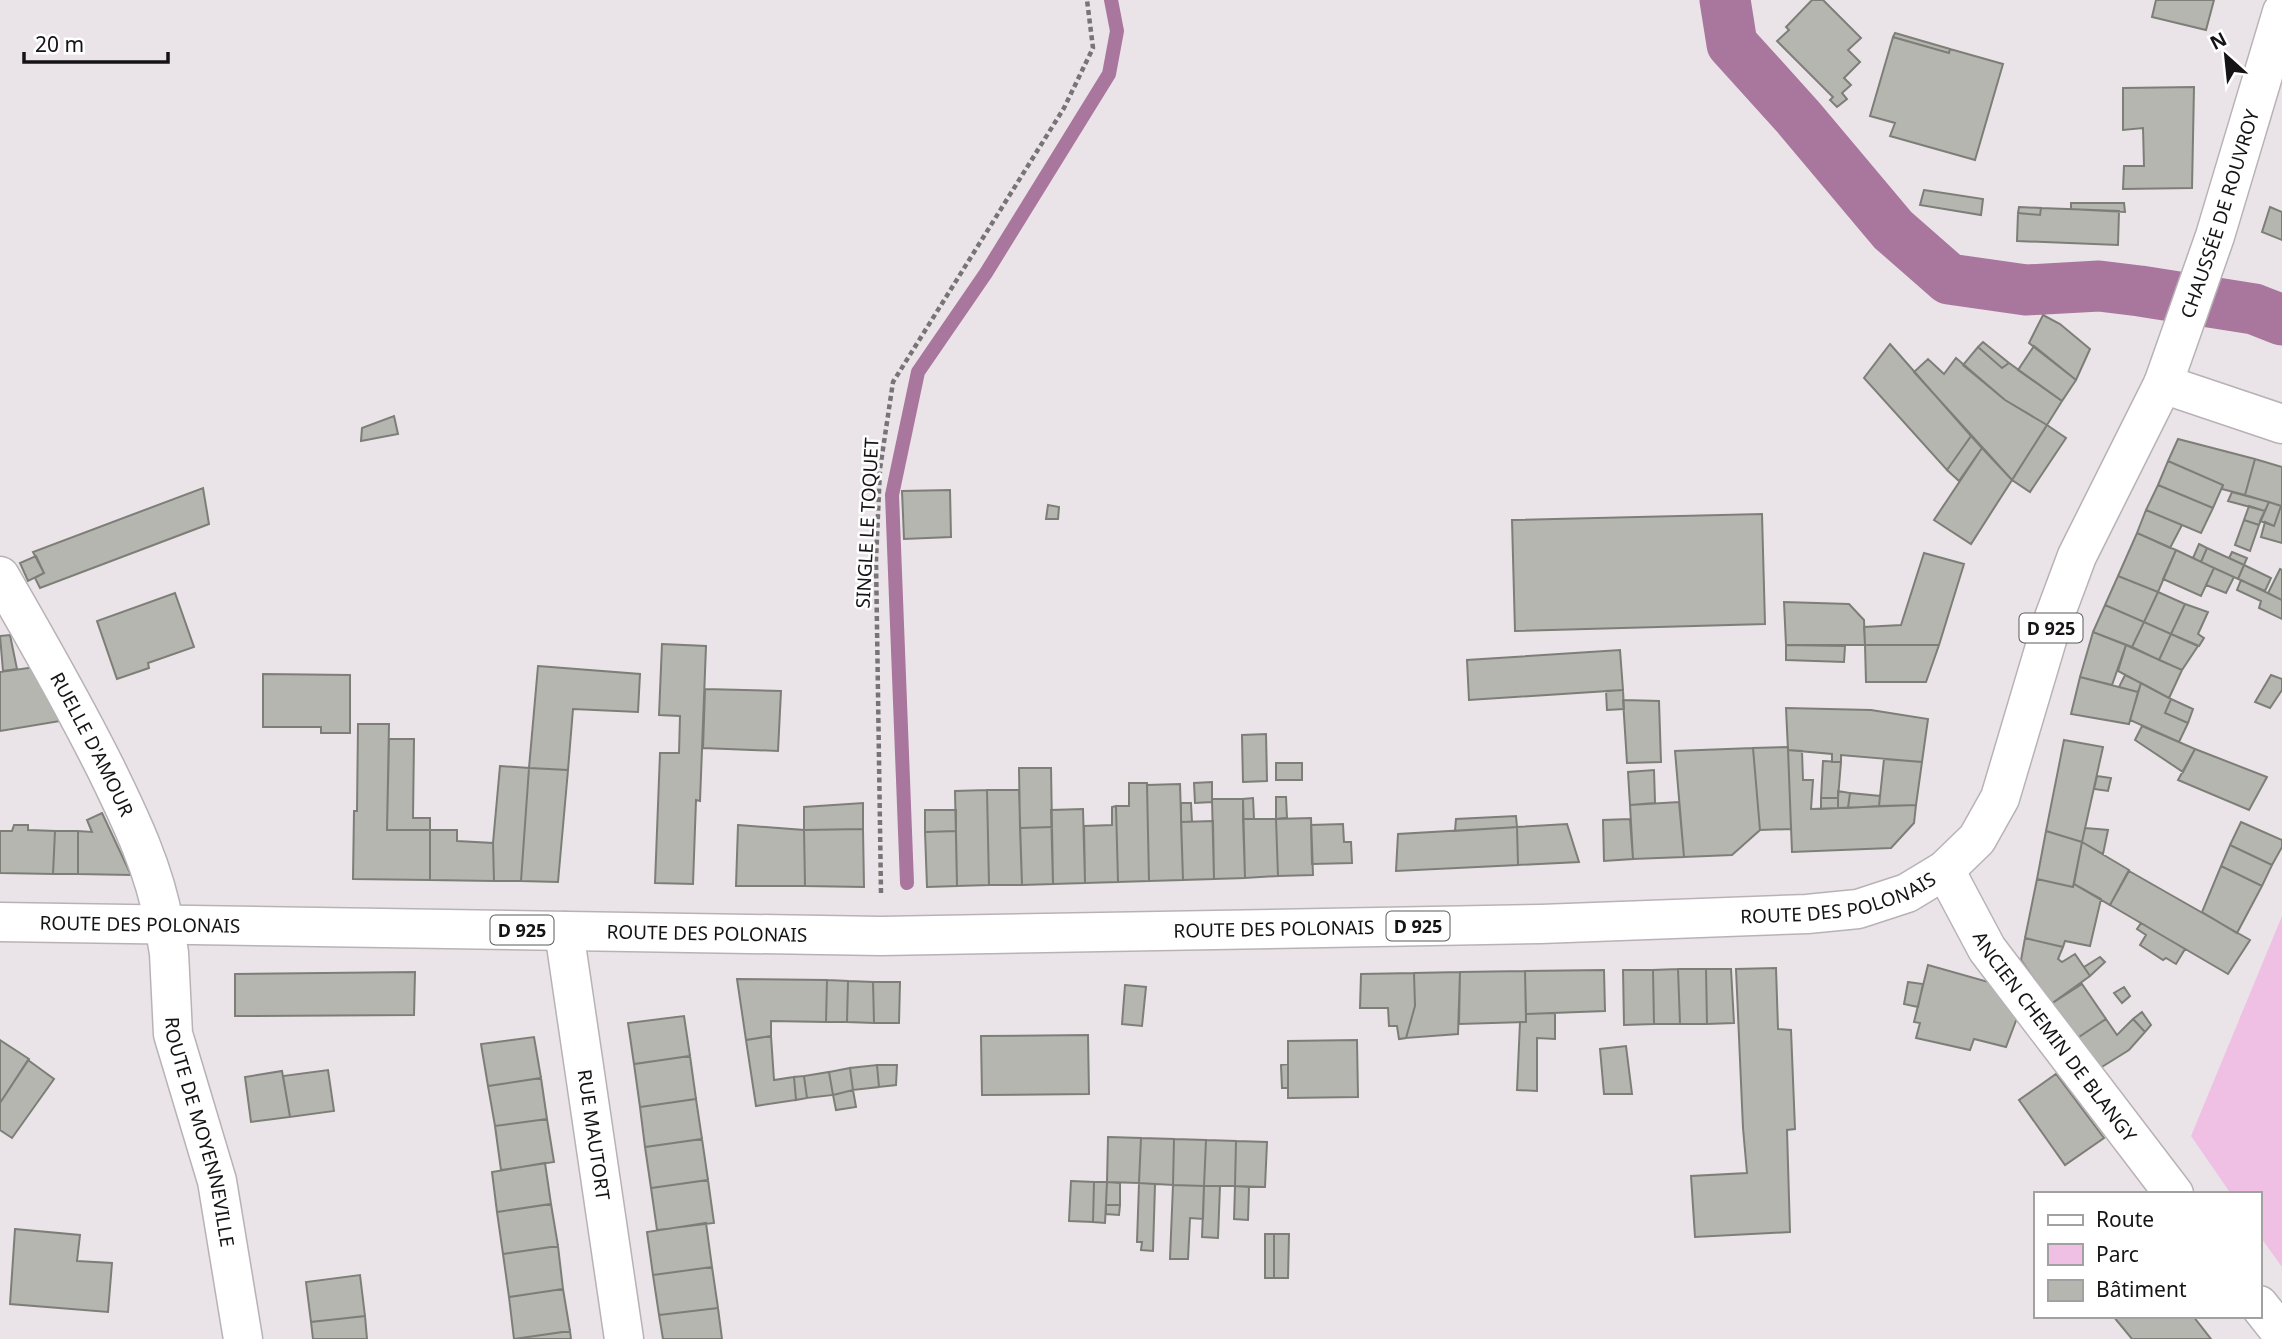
<svg xmlns="http://www.w3.org/2000/svg" width="2282" height="1339" font-family="'Noto Sans',sans-serif">
<rect width="100%" height="100%" fill="#eae4e8"/>
<path fill="#efc0e4" d="M 2282,916 L 2282,1267 L 2259,1235 L 2259,1194 L 2231,1194 L 2191,1136 Z"/>
<g fill="none" stroke-linecap="round" stroke-linejoin="round">
<path stroke="#a9769d" stroke-width="14" d="M 907,883 L 892,495 L 918,372 L 986,273 L 1109,74 L 1117,31 L 1111,0"/>
<path stroke="#a9769d" stroke-width="51" d="M 1725,0 L 1732,44 L 1798,117 L 1893,230 L 1949,279 L 2026,290 L 2099,286 L 2140,291 L 2254,309 L 2282,320"/>
</g>
<path fill="#b5b6b0" stroke="#7d7e78" stroke-width="2" d="M 1812,0 L 1823,0 L 1861,38 L 1848,50 L 1860,62 L 1844,78 L 1851,85 L 1842,93 L 1847,99 L 1837,107 L 1830,100 L 1833,97 L 1777,41 L 1789,30 L 1786,27 Z
M 2156,0 L 2214,0 L 2206,30 L 2152,17 Z
M 1895,33 L 1950,49 L 1949,53 L 1893,37 Z
M 1893,37 L 1949,53 L 1950,49 L 2003,64 L 1975,160 L 1890,136 L 1895,123 L 1870,116 Z
M 2194,87 L 2192,188 L 2123,189 L 2124,166 L 2144,166 L 2143,128 L 2123,130 L 2123,88 Z
M 1924,190 L 1983,199 L 1981,215 L 1920,205 Z
M 2071,203 L 2124,203 L 2125,212 L 2071,209 Z
M 2019,207 L 2041,208 L 2040,215 L 2018,213 Z
M 2270,207 L 2282,212 L 2282,240 L 2262,232 Z
M 2041,208 L 2119,211 L 2118,245 L 2017,241 L 2018,213 L 2040,215 Z
M 2043,315 L 2060,324 L 2090,349 L 2076,380 L 2029,343 Z
M 1983,342 L 2009,363 L 2002,368 L 1978,347 Z
M 1890,344 L 1971,436 L 1947,470 L 1864,378 Z
M 2034,346 L 2076,380 L 2062,401 L 2018,370 Z
M 1978,347 L 2002,368 L 2009,363 L 2062,401 L 2047,425 L 2005,400 L 1963,365 Z
M 1956,358 L 2005,400 L 2047,425 L 2012,480 L 1914,372 L 1928,359 L 1944,374 Z
M 394,416 L 398,434 L 361,441 L 362,428 Z
M 2047,425 L 2066,438 L 2030,492 L 2012,480 Z
M 1971,436 L 1982,448 L 1959,481 L 1947,470 Z
M 2178,439 L 2255,459 L 2245,495 L 2222,489 L 2223,485 L 2168,461 Z
M 1982,448 L 2012,480 L 1971,544 L 1934,520 Z
M 2255,459 L 2282,467 L 2282,506 L 2245,495 Z
M 2168,461 L 2223,485 L 2213,508 L 2158,485 Z
M 2158,485 L 2213,508 L 2201,533 L 2146,510 Z
M 203,488 L 209,524 L 40,588 L 35,578 L 44,573 L 33,552 Z
M 950,490 L 951,537 L 904,539 L 902,491 Z
M 2232,492 L 2269,502 L 2265,511 L 2228,501 Z
M 2269,502 L 2281,506 L 2274,526 L 2260,521 Z
M 1048,505 L 1059,507 L 1058,519 L 1046,519 Z
M 2249,506 L 2265,511 L 2259,525 L 2244,520 Z
M 2281,506 L 2282,506 L 2282,543 L 2261,537 L 2265,522 L 2274,526 Z
M 2146,510 L 2182,525 L 2170,548 L 2137,533 Z
M 1762,514 L 1765,624 L 1515,631 L 1512,520 Z
M 2244,520 L 2259,525 L 2250,551 L 2235,545 Z
M 2137,533 L 2176,550 L 2158,592 L 2118,576 Z
M 2199,544 L 2207,548 L 2201,562 L 2193,558 Z
M 2207,548 L 2244,565 L 2238,579 L 2201,562 Z
M 2176,550 L 2214,568 L 2201,596 L 2163,579 Z
M 2232,552 L 2247,558 L 2244,565 L 2229,558 Z
M 1924,553 L 1964,564 L 1939,645 L 1865,645 L 1864,627 L 1901,625 Z
M 36,556 L 44,573 L 28,581 L 20,563 Z
M 2244,565 L 2271,578 L 2265,591 L 2238,579 Z
M 2214,568 L 2234,577 L 2226,593 L 2206,585 Z
M 2280,569 L 2282,570 L 2282,600 L 2268,593 Z
M 2118,576 L 2158,592 L 2144,622 L 2105,605 Z
M 2241,580 L 2282,600 L 2282,619 L 2259,608 L 2261,601 L 2237,590 Z
M 2158,592 L 2185,604 L 2171,634 L 2144,622 Z
M 175,593 L 194,647 L 148,663 L 149,668 L 117,679 L 97,621 Z
M 1784,602 L 1849,604 L 1864,620 L 1865,645 L 1786,645 Z
M 2185,604 L 2208,612 L 2198,634 L 2204,638 L 2199,646 L 2171,634 Z
M 2105,605 L 2144,622 L 2132,647 L 2093,632 Z
M 2144,622 L 2171,634 L 2159,660 L 2132,647 Z
M 2093,632 L 2126,645 L 2112,685 L 2080,677 Z
M 2171,634 L 2198,646 L 2182,670 L 2159,660 Z
M 10,635 L 17,669 L 3,671 L 0,636 Z
M 662,644 L 706,646 L 700,801 L 696,800 L 693,884 L 655,883 L 660,753 L 679,753 L 680,716 L 659,715 Z
M 1786,645 L 1845,646 L 1844,662 L 1786,660 Z
M 1865,645 L 1939,645 L 1926,682 L 1866,682 Z
M 2126,645 L 2182,670 L 2169,698 L 2118,671 Z
M 1620,650 L 1623,690 L 1469,700 L 1467,660 Z
M 538,666 L 640,674 L 638,712 L 573,709 L 568,770 L 529,768 Z
M 35,667 L 60,721 L 0,731 L 0,672 Z
M 263,674 L 350,675 L 350,733 L 321,733 L 321,727 L 263,727 Z
M 2125,675 L 2141,683 L 2138,692 L 2119,687 Z
M 2271,675 L 2282,679 L 2282,690 L 2270,708 L 2255,702 Z
M 2080,677 L 2138,692 L 2129,724 L 2071,714 Z
M 2141,683 L 2171,699 L 2165,713 L 2188,723 L 2179,742 L 2130,720 Z
M 705,689 L 781,691 L 778,751 L 703,748 Z
M 1623,690 L 1624,709 L 1607,710 L 1606,691 Z
M 2171,699 L 2193,709 L 2188,723 L 2165,713 Z
M 1623,700 L 1659,701 L 1661,762 L 1627,763 Z
M 1786,708 L 1871,710 L 1928,719 L 1922,762 L 1841,755 L 1841,762 L 1832,762 L 1832,754 L 1788,750 Z
M 358,724 L 389,724 L 387,830 L 430,830 L 430,880 L 353,879 L 354,811 L 357,811 Z
M 2142,726 L 2195,749 L 2183,772 L 2135,740 Z
M 1266,734 L 1267,781 L 1243,782 L 1242,735 Z
M 389,739 L 414,739 L 413,818 L 430,818 L 430,830 L 387,830 Z
M 2064,740 L 2103,747 L 2082,842 L 2046,831 Z
M 1788,747 L 1791,829 L 1760,830 L 1753,748 Z
M 1753,748 L 1760,830 L 1732,855 L 1684,857 L 1675,751 Z
M 2195,749 L 2267,777 L 2249,810 L 2178,780 Z
M 1788,750 L 1802,751 L 1803,780 L 1813,780 L 1811,809 L 1916,805 L 1914,823 L 1891,848 L 1792,852 Z
M 1884,759 L 1922,762 L 1916,805 L 1879,806 Z
M 1823,761 L 1841,762 L 1838,798 L 1821,798 Z
M 1276,763 L 1302,763 L 1302,780 L 1276,780 Z
M 500,766 L 529,768 L 521,881 L 494,881 L 493,843 Z
M 529,768 L 568,770 L 558,882 L 521,881 Z
M 1019,768 L 1051,768 L 1052,827 L 1020,828 Z
M 1654,770 L 1655,803 L 1630,805 L 1628,772 Z
M 2097,776 L 2111,778 L 2108,791 L 2094,789 Z
M 1212,782 L 1212,802 L 1195,803 L 1194,783 Z
M 1129,783 L 1147,783 L 1149,881 L 1118,882 L 1116,806 L 1129,806 Z
M 1180,784 L 1183,880 L 1149,881 L 1147,785 Z
M 987,790 L 1019,790 L 1022,885 L 989,885 Z
M 987,790 L 989,885 L 957,886 L 955,791 Z
M 1838,791 L 1850,793 L 1848,808 L 1838,808 Z
M 1850,793 L 1880,796 L 1879,806 L 1848,808 Z
M 1276,797 L 1286,797 L 1287,818 L 1276,819 Z
M 1253,798 L 1254,819 L 1243,819 L 1243,799 Z
M 1821,798 L 1838,798 L 1838,808 L 1821,809 Z
M 1212,799 L 1243,799 L 1245,878 L 1214,879 Z
M 1679,802 L 1684,857 L 1633,859 L 1630,805 Z
M 863,803 L 863,829 L 804,830 L 804,807 Z
M 1181,803 L 1191,803 L 1192,822 L 1181,822 Z
M 1116,806 L 1118,882 L 1085,883 L 1084,826 L 1112,825 L 1112,807 Z
M 1083,809 L 1085,883 L 1053,884 L 1051,810 Z
M 925,810 L 956,810 L 956,831 L 925,832 Z
M 102,813 L 131,875 L 78,874 L 78,831 L 92,832 L 87,820 Z
M 1516,816 L 1517,827 L 1455,831 L 1456,819 Z
M 1311,818 L 1313,875 L 1278,876 L 1276,819 Z
M 1243,819 L 1276,819 L 1278,876 L 1245,878 Z
M 1630,819 L 1633,859 L 1604,861 L 1603,820 Z
M 1213,821 L 1214,879 L 1183,880 L 1181,822 Z
M 2241,822 L 2282,840 L 2282,847 L 2272,865 L 2230,845 Z
M 1343,824 L 1344,842 L 1351,842 L 1352,863 L 1312,864 L 1311,825 Z
M 1567,824 L 1579,862 L 1518,865 L 1517,827 Z
M 14,825 L 28,825 L 28,830 L 55,831 L 53,874 L 0,873 L 0,831 L 12,831 Z
M 738,825 L 804,830 L 805,886 L 736,886 Z
M 1052,827 L 1053,884 L 1022,885 L 1020,828 Z
M 1517,827 L 1518,865 L 1396,871 L 1398,834 Z
M 2085,828 L 2108,830 L 2103,854 L 2082,842 Z
M 863,829 L 864,887 L 805,886 L 804,830 Z
M 430,830 L 457,830 L 457,841 L 493,843 L 494,881 L 430,880 Z
M 55,831 L 78,831 L 78,874 L 53,874 Z
M 956,831 L 957,886 L 927,887 L 925,832 Z
M 2046,831 L 2082,842 L 2073,887 L 2037,879 Z
M 2082,842 L 2129,870 L 2110,905 L 2074,884 Z
M 2230,845 L 2272,865 L 2262,886 L 2221,866 Z
M 2221,866 L 2262,886 L 2237,933 L 2202,912 Z
M 2129,871 L 2250,940 L 2228,974 L 2110,905 Z
M 2037,879 L 2073,887 L 2074,884 L 2101,899 L 2090,946 L 2065,941 L 2063,947 L 2025,938 Z
M 2141,923 L 2185,949 L 2176,964 L 2166,958 L 2163,960 L 2140,945 L 2146,935 L 2137,929 Z
M 2025,938 L 2063,947 L 2058,959 L 2062,962 L 2075,954 L 2090,976 L 2051,1004 L 2021,960 Z
M 2100,957 L 2105,962 L 2090,976 L 2084,967 Z
M 1928,965 L 1992,983 L 2017,1018 L 2006,1047 L 1974,1039 L 1970,1050 L 1916,1038 L 1920,1023 L 1914,1022 Z
M 1776,968 L 1778,1029 L 1791,1030 L 1795,1129 L 1787,1130 L 1790,1232 L 1695,1237 L 1691,1176 L 1747,1173 L 1743,1128 L 1736,969 Z
M 1678,969 L 1680,1024 L 1654,1024 L 1653,970 Z
M 1678,969 L 1706,969 L 1707,1024 L 1680,1024 Z
M 1706,969 L 1731,969 L 1734,1023 L 1707,1024 Z
M 1604,970 L 1605,1011 L 1526,1014 L 1525,971 Z
M 1623,970 L 1653,970 L 1654,1024 L 1624,1025 Z
M 1525,971 L 1526,1022 L 1459,1024 L 1460,972 Z
M 415,972 L 414,1015 L 235,1016 L 235,974 Z
M 1460,972 L 1458,1034 L 1406,1038 L 1415,1006 L 1414,973 Z
M 1414,973 L 1415,1006 L 1406,1038 L 1399,1039 L 1397,1026 L 1389,1026 L 1388,1008 L 1360,1008 L 1361,974 Z
M 737,979 L 827,980 L 826,1022 L 771,1021 L 771,1036 L 746,1040 Z
M 827,980 L 848,981 L 847,1022 L 826,1022 Z
M 848,981 L 873,982 L 874,1023 L 847,1022 Z
M 873,982 L 900,982 L 899,1023 L 874,1023 Z
M 1908,982 L 1923,984 L 1918,1007 L 1904,1004 Z
M 2082,984 L 2106,1019 L 2076,1039 L 2051,1004 Z
M 1125,985 L 1146,987 L 1142,1026 L 1122,1024 Z
M 2124,987 L 2130,996 L 2122,1003 L 2114,993 Z
M 2142,1012 L 2151,1025 L 2145,1032 L 2133,1019 Z
M 1555,1013 L 1555,1039 L 1537,1038 L 1537,1091 L 1517,1090 L 1520,1022 L 1526,1022 L 1526,1014 Z
M 684,1016 L 690,1056 L 634,1064 L 628,1023 Z
M 2106,1019 L 2117,1035 L 2133,1019 L 2145,1032 L 2129,1050 L 2097,1070 L 2076,1039 Z
M 1088,1035 L 1089,1094 L 982,1095 L 981,1036 Z
M 771,1036 L 774,1080 L 794,1077 L 796,1100 L 756,1106 L 746,1040 Z
M 534,1037 L 541,1078 L 488,1086 L 481,1044 Z
M 0,1040 L 29,1059 L 0,1103 Z
M 1357,1040 L 1358,1097 L 1288,1098 L 1288,1041 Z
M 1626,1046 L 1632,1094 L 1604,1094 L 1600,1049 Z
M 690,1056 L 696,1099 L 640,1107 L 634,1064 Z
M 28,1060 L 54,1079 L 12,1138 L 0,1130 L 0,1103 Z
M 1288,1064 L 1288,1088 L 1282,1088 L 1281,1065 Z
M 877,1065 L 897,1065 L 896,1085 L 879,1087 Z
M 877,1065 L 879,1087 L 853,1090 L 850,1068 Z
M 850,1068 L 853,1090 L 833,1095 L 829,1072 Z
M 328,1070 L 334,1111 L 290,1117 L 283,1076 Z
M 282,1071 L 290,1117 L 251,1122 L 245,1077 Z
M 829,1072 L 833,1095 L 807,1098 L 804,1076 Z
M 2056,1074 L 2104,1138 L 2065,1165 L 2019,1100 Z
M 804,1076 L 807,1098 L 796,1100 L 794,1077 Z
M 541,1078 L 547,1119 L 495,1126 L 488,1086 Z
M 853,1090 L 856,1107 L 836,1110 L 833,1095 Z
M 696,1099 L 702,1139 L 645,1147 L 640,1107 Z
M 547,1119 L 554,1162 L 501,1170 L 495,1126 Z
M 1108,1137 L 1141,1138 L 1139,1183 L 1107,1182 Z
M 1141,1138 L 1174,1139 L 1173,1185 L 1139,1183 Z
M 702,1139 L 708,1180 L 651,1188 L 645,1147 Z
M 1174,1139 L 1206,1140 L 1204,1186 L 1173,1185 Z
M 1206,1140 L 1236,1141 L 1235,1186 L 1204,1186 Z
M 1236,1141 L 1267,1142 L 1265,1187 L 1235,1186 Z
M 545,1163 L 551,1204 L 497,1212 L 492,1172 Z
M 708,1180 L 714,1223 L 657,1230 L 651,1188 Z
M 1071,1181 L 1094,1182 L 1093,1222 L 1069,1221 Z
M 1094,1182 L 1107,1182 L 1105,1223 L 1093,1222 Z
M 1107,1182 L 1120,1183 L 1120,1205 L 1106,1205 Z
M 1139,1183 L 1155,1184 L 1153,1251 L 1141,1250 L 1142,1242 L 1137,1242 Z
M 1173,1185 L 1204,1186 L 1203,1219 L 1190,1218 L 1188,1259 L 1170,1259 Z
M 1204,1186 L 1220,1186 L 1218,1238 L 1202,1237 Z
M 1235,1186 L 1249,1187 L 1248,1220 L 1234,1219 Z
M 551,1204 L 558,1246 L 503,1254 L 497,1212 Z
M 1106,1205 L 1120,1205 L 1119,1215 L 1106,1214 Z
M 706,1223 L 712,1267 L 653,1275 L 647,1232 Z
M 15,1229 L 80,1235 L 77,1261 L 112,1263 L 108,1312 L 10,1304 Z
M 1265,1234 L 1274,1234 L 1274,1278 L 1265,1278 Z
M 1274,1234 L 1289,1234 L 1288,1278 L 1274,1278 Z
M 558,1246 L 563,1289 L 509,1297 L 503,1254 Z
M 712,1267 L 718,1308 L 659,1315 L 653,1275 Z
M 360,1275 L 365,1316 L 311,1322 L 306,1282 Z
M 563,1289 L 570,1331 L 514,1339 L 509,1297 Z
M 718,1308 L 722,1339 L 663,1339 L 659,1315 Z
M 365,1316 L 367,1339 L 313,1339 L 311,1322 Z
M 2113,1316 L 2193,1316 L 2211,1339 L 2132,1339 Z
M 570,1331 L 571,1339 L 514,1339 Z"/>
<g fill="none" stroke-linecap="round" stroke-linejoin="round">
<g stroke="#b8b2b7" stroke-width="41">
<g id="minor">
<path d="M 2163,384 L 2282,424"/>
<path id="s1" d="M 0,576 C 37,640 73,703 106,769 C 130,818 155,870 164,924"/>
<path id="s2" d="M 1945,870 L 1987,949 L 2174,1194"/>
<path id="s3" d="M 564,931 L 624,1339"/>
<path d="M 2259,1305 L 2282,1334"/>
</g>
</g>
<g stroke="#b8b2b7" stroke-width="41">
<g id="major">
<path id="s4" d="M 0,922 L 881,936 L 1541,924 L 1807,914 L 1858,909 L 1907,893 L 1945,870 L 1977,839 L 2000,798 L 2052,623 L 2077,556 L 2163,384 L 2181,333 L 2215,236 L 2282,12"/>
<path id="s5" d="M 164,924 L 169,953 L 173,1034 L 217,1181 L 243,1339"/>
</g>
</g>
<path stroke="#777476" stroke-width="4.5" stroke-dasharray="5 3.5" stroke-linecap="butt" d="M 881,893 L 876,560 L 880,469 L 893,382 L 1064,108 L 1093,48 L 1087,0"/>
<use href="#minor" stroke="#fff" stroke-width="38"/>
<use href="#major" stroke="#fff" stroke-width="38"/>
</g>
<g text-anchor="middle" dominant-baseline="central" stroke-width="5" stroke-linejoin="round" paint-order="stroke">
<g fill="#fff" stroke="#5b5a5b" stroke-width="2">
<rect x="2019.5" y="613.5" width="63" height="29" rx="5"/>
<rect x="1386.5" y="911.5" width="63" height="29" rx="5"/>
<rect x="490.5" y="915.5" width="63" height="29" rx="5"/>
</g>
<g font-size="18" font-weight="bold" fill="#151315">
<text x="2051" y="628">D 925</text>
<text x="1418" y="926">D 925</text>
<text x="522" y="930">D 925</text>
</g>
<g font-size="19" fill="#151315" stroke="#fff">
<text stroke="none"><textPath href="#s4" startOffset="2672">CHAUSSÉE DE ROUVROY</textPath></text>
<text transform="translate(867 523) rotate(-87)">SINGLE LE TOQUET</text>
<text stroke="none"><textPath href="#s1" startOffset="192">RUELLE D'AMOUR</textPath></text>
<text stroke="none"><textPath href="#s4" startOffset="1841">ROUTE DES POLONAIS</textPath></text>
<text stroke="none"><textPath href="#s4" startOffset="140">ROUTE DES POLONAIS</textPath></text>
<text stroke="none"><textPath href="#s4" startOffset="1274">ROUTE DES POLONAIS</textPath></text>
<text stroke="none"><textPath href="#s4" startOffset="707">ROUTE DES POLONAIS</textPath></text>
<text stroke="none"><textPath href="#s2" startOffset="200">ANCIEN CHEMIN DE BLANGY</textPath></text>
<text stroke="none"><textPath href="#s5" startOffset="212">ROUTE DE MOYENNEVILLE</textPath></text>
<text stroke="none"><textPath href="#s3" startOffset="206">RUE MAUTORT</textPath></text>
</g>
</g>
<rect x="2034" y="1192" width="228" height="126" fill="#ffffff" stroke="#a1a1a1" stroke-width="2"/>
<rect x="2048" y="1215" width="35" height="10" fill="#ffffff" stroke="#a1a1a1" stroke-width="2"/>
<text x="2096" y="1227" font-size="21" fill="#151315">Route</text>
<rect x="2048" y="1244" width="35" height="21" fill="#efc0e4" stroke="#a1a1a1" stroke-width="2"/>
<text x="2096" y="1262" font-size="21" fill="#151315">Parc</text>
<rect x="2048" y="1280" width="35" height="21" fill="#b5b6b0" stroke="#a1a1a1" stroke-width="2"/>
<text x="2096" y="1297" font-size="21" fill="#151315">Bâtiment</text>
<g transform="translate(2226 56) rotate(333)" stroke="#ffffff" stroke-width="5" paint-order="stroke">
<path d="M0-5L12 26L0 18L-12 26Z" fill="#151315"/>
<text y="-10" font-size="19" font-weight="bold" text-anchor="middle" fill="#151315">N</text>
</g>
<path d="M24 52v10h144v-10" fill="none" stroke="#151315" stroke-width="3.5"/>
<text x="35" y="52" font-size="21" fill="#151315" stroke="#ffffff" stroke-width="5" paint-order="stroke">20 m</text>
</svg>
